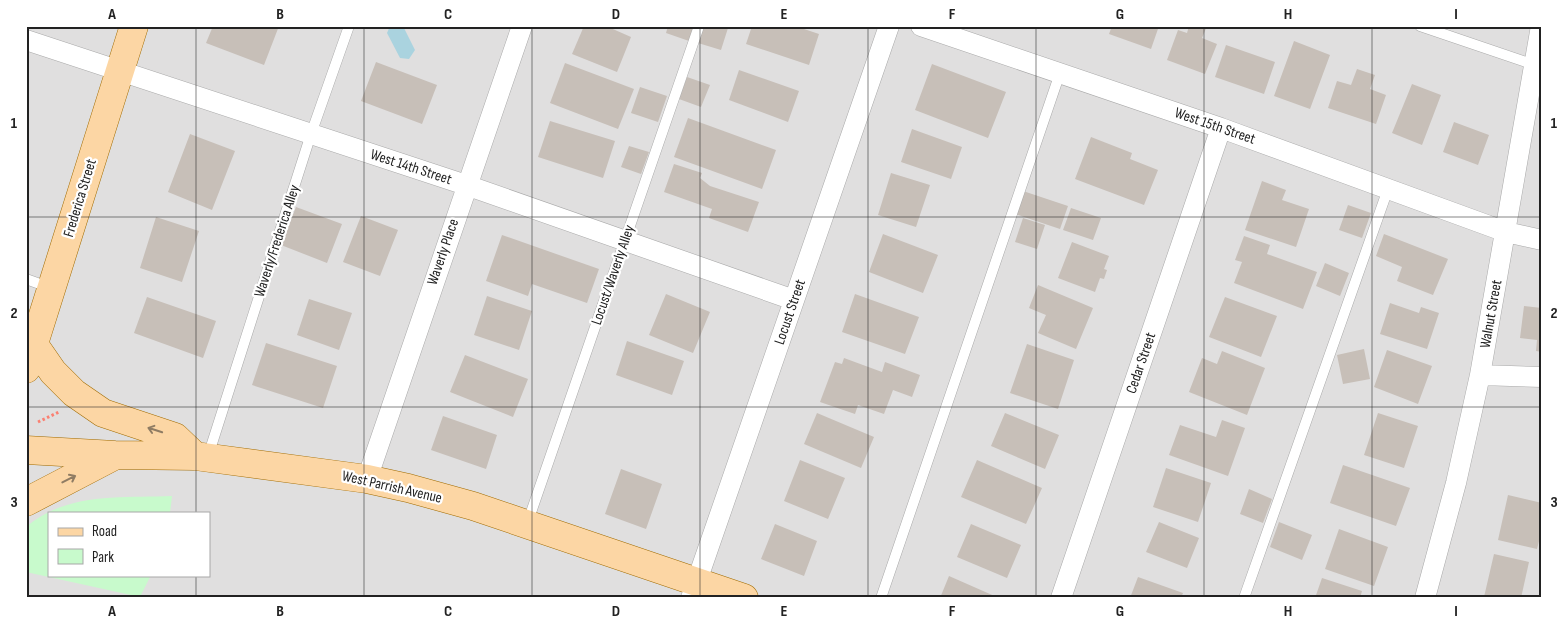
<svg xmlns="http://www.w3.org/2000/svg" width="1568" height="624" font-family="'Sofia Sans Condensed',sans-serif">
<rect width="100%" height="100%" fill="#f2efe9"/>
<path fill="#e0dfdf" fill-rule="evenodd" d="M 26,26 L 1542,26 L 1542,598 L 26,598 ZM 49,513 L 209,513 L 209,575 L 49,575 Z"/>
<path fill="#c8facc" d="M 172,496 L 170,513 L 49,513 L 49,575 L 151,575 L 140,597 L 26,572 L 26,527 C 67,492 121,498 172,496 Z"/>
<path fill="#aad3df" d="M 390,26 L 401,26 L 404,28 L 415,50 L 409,59 L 400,58 L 387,33 Z"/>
<path fill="#c7bfb8" d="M 213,26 L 279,26 L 264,65 L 206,43 Z
M 584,26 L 606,26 L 631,37 L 617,72 L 572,54 Z
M 668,26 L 694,26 L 689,41 L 666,33 Z
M 704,26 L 728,28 L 721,50 L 698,43 Z
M 752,26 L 795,26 L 819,34 L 809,65 L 746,44 Z
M 1112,26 L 1159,26 L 1151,49 L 1109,34 Z
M 1189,26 L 1207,26 L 1202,38 L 1217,44 L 1205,74 L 1167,60 L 1178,30 L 1187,33 Z
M 1294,41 L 1330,55 L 1310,109 L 1274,96 Z
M 1226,45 L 1275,62 L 1264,94 L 1215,77 Z
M 376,62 L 437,85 L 422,124 L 361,101 Z
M 565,63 L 634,89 L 618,129 L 550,103 Z
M 932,64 L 1006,92 L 988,138 L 915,110 Z
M 1357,69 L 1375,75 L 1370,89 L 1386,95 L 1376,124 L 1328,108 L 1337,81 L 1351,85 Z
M 739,70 L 799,91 L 788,122 L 729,100 Z
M 687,77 L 710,85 L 701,107 L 679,99 Z
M 1412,84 L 1441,95 L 1422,145 L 1392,133 Z
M 640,87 L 667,96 L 658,122 L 631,113 Z
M 688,118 L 776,150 L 762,189 L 674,157 Z
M 550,121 L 615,141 L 603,178 L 538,157 Z
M 1454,122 L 1489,135 L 1478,165 L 1443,152 Z
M 912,129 L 962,147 L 951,179 L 901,162 Z
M 190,134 L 235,151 L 212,210 L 168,192 Z
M 1091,137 L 1132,153 L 1130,159 L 1158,170 L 1144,205 L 1075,179 Z
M 629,146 L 649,152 L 641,174 L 621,167 Z
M 674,164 L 702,173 L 700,178 L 710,186 L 759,202 L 748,232 L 709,218 L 712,209 L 664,192 Z
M 891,173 L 930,185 L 916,227 L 878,215 Z
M 1262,181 L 1286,190 L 1282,200 L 1309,209 L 1296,247 L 1245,230 Z
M 1023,191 L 1068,206 L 1060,229 L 1015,214 Z
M 1348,205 L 1371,213 L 1362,238 L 1339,230 Z
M 296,207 L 342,224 L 327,263 L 281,245 Z
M 1071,208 L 1101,218 L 1093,240 L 1063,230 Z
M 361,216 L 398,230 L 380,276 L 343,262 Z
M 156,217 L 199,231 L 182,282 L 140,268 Z
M 1023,218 L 1045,225 L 1037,249 L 1015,242 Z
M 883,234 L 938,255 L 923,293 L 869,272 Z
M 1384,234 L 1448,259 L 1433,295 L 1397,281 L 1402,267 L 1376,256 Z
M 502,235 L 599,269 L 587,303 L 532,284 L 528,296 L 486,281 Z
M 1244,236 L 1270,245 L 1267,254 L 1317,272 L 1303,309 L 1234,283 L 1242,262 L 1235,260 Z
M 1072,242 L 1109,256 L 1104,269 L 1107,270 L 1104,279 L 1100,278 L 1095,292 L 1058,278 Z
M 1325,263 L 1349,273 L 1340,296 L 1316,286 Z
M 1038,285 L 1093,308 L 1076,349 L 1038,333 L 1046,315 L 1029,308 Z
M 666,294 L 710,312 L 693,353 L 649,335 Z
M 855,294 L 919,317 L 905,354 L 842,332 Z
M 487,296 L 532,311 L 519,350 L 474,335 Z
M 147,297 L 216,321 L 203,358 L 134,333 Z
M 1225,297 L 1277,316 L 1261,357 L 1209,337 Z
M 309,299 L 352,313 L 339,350 L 297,335 Z
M 1390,303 L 1419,313 L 1421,307 L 1439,313 L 1427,349 L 1380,334 Z
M 1524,306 L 1542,308 L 1542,352 L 1536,351 L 1537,340 L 1520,338 Z
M 627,341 L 684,361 L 672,395 L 616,375 Z
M 266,343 L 337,366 L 323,408 L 252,385 Z
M 1027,344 L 1074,360 L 1058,409 L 1010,393 Z
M 1364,349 L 1370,379 L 1343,384 L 1337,355 Z
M 1387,350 L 1432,366 L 1418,404 L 1374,387 Z
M 1222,351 L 1265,368 L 1247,415 L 1189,392 L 1202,358 L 1217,364 Z
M 465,355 L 528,379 L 513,417 L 450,392 Z
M 844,358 L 882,372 L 885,362 L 920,375 L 912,397 L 893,390 L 884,414 L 858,405 L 855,414 L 820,402 L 835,362 L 842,364 Z
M 817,413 L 874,437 L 861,468 L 804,444 Z
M 1005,413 L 1059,435 L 1045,469 L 991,446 Z
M 1378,413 L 1418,426 L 1404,468 L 1364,455 Z
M 443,416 L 497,435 L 486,469 L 431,450 Z
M 1222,420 L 1245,428 L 1228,476 L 1169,455 L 1180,425 L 1216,437 Z
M 800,460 L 845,478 L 828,519 L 784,501 Z
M 977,460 L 1042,488 L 1026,524 L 961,497 Z
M 1343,465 L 1410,488 L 1396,526 L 1330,503 Z
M 1166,468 L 1211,483 L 1198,522 L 1153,507 Z
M 621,469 L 662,484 L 646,529 L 605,514 Z
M 1249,489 L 1272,499 L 1263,523 L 1240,514 Z
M 1508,495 L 1542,503 L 1542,529 L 1537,549 L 1498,540 Z
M 1159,522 L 1199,538 L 1187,568 L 1146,552 Z
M 1279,522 L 1312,535 L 1302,560 L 1270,547 Z
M 775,524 L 817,541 L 804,576 L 761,559 Z
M 971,524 L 1021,545 L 1007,578 L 957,557 Z
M 1339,529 L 1388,547 L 1374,586 L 1325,569 Z
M 1494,554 L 1529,562 L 1521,598 L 1484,597 Z
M 949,576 L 999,598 L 940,598 Z
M 1138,577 L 1183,593 L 1181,598 L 1130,598 Z
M 1322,578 L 1362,591 L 1360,598 L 1315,598 Z"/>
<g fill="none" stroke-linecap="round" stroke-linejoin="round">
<g stroke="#a9a9a9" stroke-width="11">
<path id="service" d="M 1420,26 L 1535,65
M 26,279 L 51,288
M 208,456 L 311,134 L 349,26
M 527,524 L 699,26
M 881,598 L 1060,73
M 1244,598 L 1388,189"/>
</g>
<g stroke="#a9a9a9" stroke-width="21">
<path id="minor" d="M 921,26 L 1221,128 L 1506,232 L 1542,240
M 26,40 L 466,185 L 794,300
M 1480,375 L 1542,377
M 367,479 L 522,26
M 691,598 L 889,26
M 1061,598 L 1221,128
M 1425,598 L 1456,483 L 1480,375 L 1541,26"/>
</g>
<g stroke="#a06b00" stroke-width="29">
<path id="primary" d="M 26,352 L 35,346 L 53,372 L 74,393 L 103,413 L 175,437 L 195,456
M 26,369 L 134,26
M 26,450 L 115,455 L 195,456 L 367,479 L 408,488 L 473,506 L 744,598
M 26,502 L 114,456"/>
</g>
<path stroke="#fa8072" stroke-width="3" stroke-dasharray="2.5 2.5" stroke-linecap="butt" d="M 38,422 L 59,412"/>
<use href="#service" stroke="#fff" stroke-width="10"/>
<use href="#minor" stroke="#fff" stroke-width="20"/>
<use href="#primary" stroke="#fcd6a4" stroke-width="28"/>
</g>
<defs><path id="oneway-shaft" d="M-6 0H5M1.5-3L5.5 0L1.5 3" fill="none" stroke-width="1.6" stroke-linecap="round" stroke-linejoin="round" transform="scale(1.25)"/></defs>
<g stroke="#8f7c63">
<use href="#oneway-shaft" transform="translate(155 430) rotate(-162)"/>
<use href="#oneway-shaft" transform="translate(69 479) rotate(-27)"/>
</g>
<path fill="none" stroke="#222" stroke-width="1" stroke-opacity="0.55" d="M 196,26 L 196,513M 364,26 L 364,598M 532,26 L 532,598M 700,26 L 700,598M 868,26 L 868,598M 1036,26 L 1036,598M 1204,26 L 1204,598M 1372,26 L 1372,598M 26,217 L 1542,217M 26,407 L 1542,407M 196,575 L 196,598"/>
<g text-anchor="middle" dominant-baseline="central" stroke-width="4.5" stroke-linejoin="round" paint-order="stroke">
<g font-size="15" fill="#222" stroke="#fff">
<text transform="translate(1215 126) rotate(19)">West 15th Street</text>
<text transform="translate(411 167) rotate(18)">West 14th Street</text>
<text transform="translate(80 198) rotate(-73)">Frederica Street</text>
<text transform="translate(277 241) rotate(-72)">Waverly/Frederica Alley</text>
<text transform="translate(443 252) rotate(-71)">Waverly Place</text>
<text transform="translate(613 275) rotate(-71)">Locust/Waverly Alley</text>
<text transform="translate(790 312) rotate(-71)">Locust Street</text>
<text transform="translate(1491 314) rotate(-80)">Walnut Street</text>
<text transform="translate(1141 363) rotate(-71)">Cedar Street</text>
<text transform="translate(392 487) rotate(13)">West Parrish Avenue</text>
</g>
</g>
<rect width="1568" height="624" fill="none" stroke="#ffffff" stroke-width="55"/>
<rect x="48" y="512" width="162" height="65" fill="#ffffff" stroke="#a7a7a7"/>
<rect x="58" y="528" width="25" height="8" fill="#fcd6a4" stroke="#a7a7a7"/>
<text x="92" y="536" font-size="15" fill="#222222">Road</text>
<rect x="58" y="549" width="25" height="15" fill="#c8facc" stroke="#a7a7a7"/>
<text x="92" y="562" font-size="15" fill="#222222">Park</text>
<rect x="28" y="28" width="1512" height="568" fill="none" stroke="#222" stroke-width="2"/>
<g font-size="16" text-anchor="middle" font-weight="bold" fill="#222">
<text x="112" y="19">A</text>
<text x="280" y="19">B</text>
<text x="448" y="19">C</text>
<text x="616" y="19">D</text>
<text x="784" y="19">E</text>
<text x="952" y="19">F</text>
<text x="1120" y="19">G</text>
<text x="1288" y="19">H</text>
<text x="1456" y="19">I</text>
<text x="14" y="128">1</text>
<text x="1554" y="128">1</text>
<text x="14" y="318">2</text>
<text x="1554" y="318">2</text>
<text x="14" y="507">3</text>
<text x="1554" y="507">3</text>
<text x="112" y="616">A</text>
<text x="280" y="616">B</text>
<text x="448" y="616">C</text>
<text x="616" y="616">D</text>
<text x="784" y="616">E</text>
<text x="952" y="616">F</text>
<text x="1120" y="616">G</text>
<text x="1288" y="616">H</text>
<text x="1456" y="616">I</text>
</g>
</svg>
